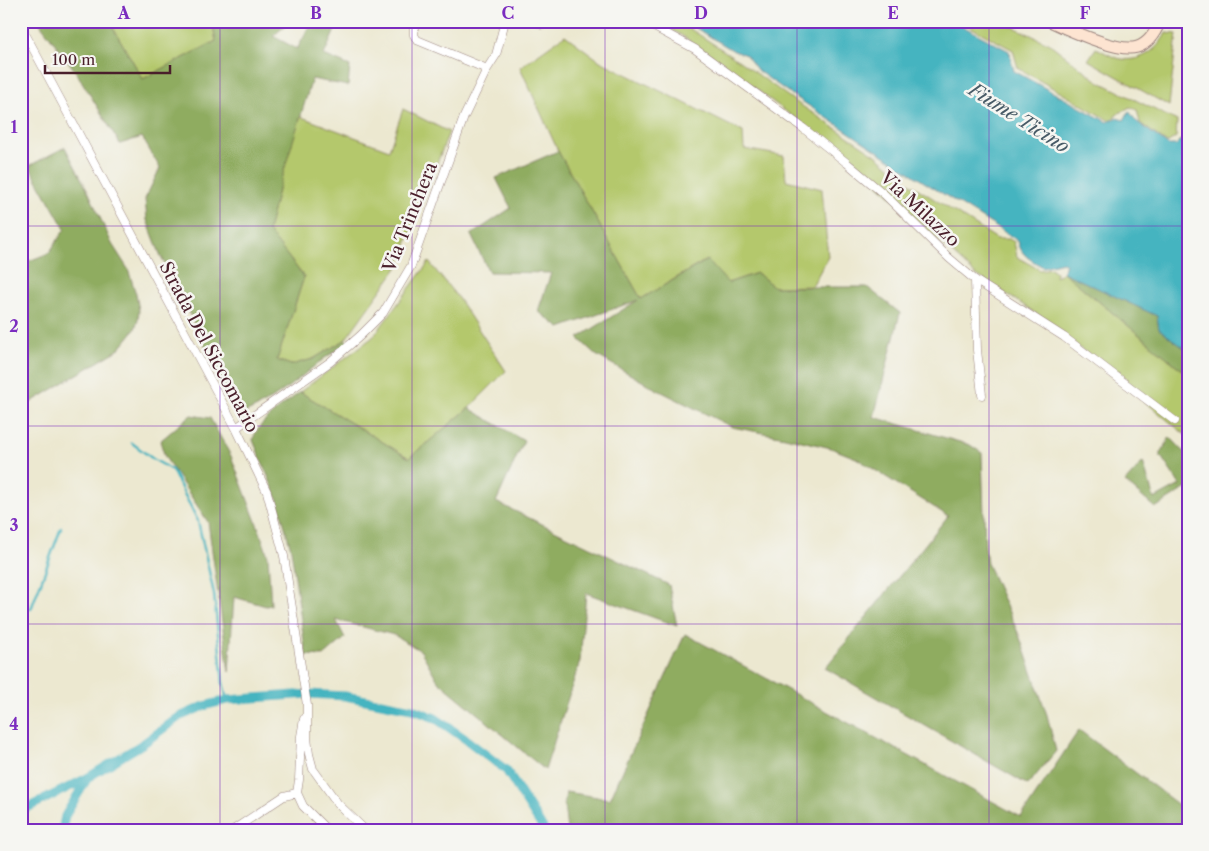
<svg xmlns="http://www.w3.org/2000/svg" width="1209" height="851" font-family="'Libre Caslon Text',serif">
<rect width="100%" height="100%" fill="#f6f6f2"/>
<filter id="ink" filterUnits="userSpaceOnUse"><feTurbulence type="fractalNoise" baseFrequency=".02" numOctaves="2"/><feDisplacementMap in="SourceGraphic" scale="10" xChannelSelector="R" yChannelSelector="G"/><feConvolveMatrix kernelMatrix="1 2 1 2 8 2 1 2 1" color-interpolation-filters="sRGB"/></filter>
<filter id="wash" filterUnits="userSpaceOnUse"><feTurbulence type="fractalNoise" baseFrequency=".0096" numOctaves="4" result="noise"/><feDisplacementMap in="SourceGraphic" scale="20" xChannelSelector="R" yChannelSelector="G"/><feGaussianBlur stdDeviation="1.12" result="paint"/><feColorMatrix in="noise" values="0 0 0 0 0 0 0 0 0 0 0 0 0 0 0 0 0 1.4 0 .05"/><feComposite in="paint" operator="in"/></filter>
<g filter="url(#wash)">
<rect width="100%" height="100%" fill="#ece8d0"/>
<path fill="#b4c86c" stroke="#7f744c" d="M 109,21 L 212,21 L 216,41 L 143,79 Z
M 654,21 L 678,21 L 738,60 L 793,100 L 876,155 L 909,183 L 997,239 L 1009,239 L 1014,242 L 1017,257 L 1040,270 L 1051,268 L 1056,272 L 1055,277 L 1063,272 L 1188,375 L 1188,437 L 1080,348 L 1031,310 L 975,274 L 868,175 L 841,153 L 711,55 L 681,35 Z
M 959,21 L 1001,21 L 1050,44 L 1098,81 L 1177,121 L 1176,137 L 1167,143 L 1140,123 L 1137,110 L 1130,107 L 1119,113 L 1110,121 L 1018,68 L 1013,50 Z
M 1166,33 L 1177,34 L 1169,106 L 1088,60 L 1096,48 C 1103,51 1110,56 1117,58 C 1139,64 1157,51 1166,33 Z
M 565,35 L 600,61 L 743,132 L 744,149 L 784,156 L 786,180 L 822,189 L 828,257 L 812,286 L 774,287 L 757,273 L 727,283 L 706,260 L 641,299 L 558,151 L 520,67 Z
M 403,109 L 449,132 L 397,268 L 345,340 L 313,359 L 291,365 L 277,360 L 304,277 L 268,231 L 278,190 L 299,116 L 389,150 Z
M 429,262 L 458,298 L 506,371 L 469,408 L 409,458 L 300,392 L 373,337 Z"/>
<path fill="#8fac60" stroke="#6c6646" d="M 38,21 L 109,21 L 143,79 L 216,41 L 212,21 L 291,21 L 273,36 L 297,49 L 313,21 L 339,21 L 324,55 L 350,66 L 348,86 L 312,79 L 278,190 L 268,231 L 304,277 L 277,360 L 291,365 L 313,359 L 345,340 L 349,342 C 338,349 327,356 317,364 C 292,384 270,404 239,415 L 160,254 L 147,220 L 145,199 L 160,168 L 142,137 L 120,144 L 76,72 Z
M 65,147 L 89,193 L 112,244 L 128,269 L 136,294 L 139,310 L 138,320 L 135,329 L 118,350 L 33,401 L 21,410 L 21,264 L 49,253 L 65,229 L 29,166 Z
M 558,151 L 641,299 L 707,260 L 728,283 L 757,273 L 774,287 L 867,287 L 900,313 L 874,417 L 970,445 L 982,453 L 985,547 L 987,563 L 1019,635 L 1047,715 L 1056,751 L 1028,785 L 825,668 L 948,516 L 856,458 L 831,448 L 785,437 L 732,427 L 656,389 L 596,355 L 578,338 L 638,300 L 560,328 L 538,311 L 551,273 L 489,272 L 471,235 L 511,208 L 496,178 Z
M 1063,272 L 1157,316 L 1159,329 L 1188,351 L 1188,375 Z
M 300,392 L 409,458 L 469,408 L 524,441 L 496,502 L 669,585 L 677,626 L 586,593 L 580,661 L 545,770 L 438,681 L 421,651 L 394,635 L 336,620 L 345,638 L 324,656 L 306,655 L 291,549 L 277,498 L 253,440 C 256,423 287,403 300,392 Z
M 191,415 L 210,418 L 231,456 L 260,532 L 268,556 L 271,605 L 266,606 L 234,597 L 229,672 L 208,522 L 165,457 L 160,441 Z
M 1170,437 L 1188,456 L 1188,487 L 1155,508 L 1125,482 L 1143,462 L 1154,499 L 1180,485 L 1160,455 Z
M 685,634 L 1021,817 L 1079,730 L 1188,812 L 1188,830 L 567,830 L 564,805 L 566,792 L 610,799 Z"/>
<path fill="#45b4c0" stroke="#486a76" d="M 684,21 L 953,21 L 1009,51 L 1014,71 L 1107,122 L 1116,118 L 1124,120 L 1129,111 L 1136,121 L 1168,145 L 1176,145 L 1183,138 L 1188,141 L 1188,351 L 1159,329 L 1157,316 L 1063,272 L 1066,264 L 1063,262 L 1043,267 C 1030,259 1021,256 1018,241 L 1009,235 L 924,182 L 785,90 L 758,71 L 746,55 L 734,51 Z"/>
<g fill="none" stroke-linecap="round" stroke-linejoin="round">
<path stroke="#45b4c0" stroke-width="2.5" d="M 1184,141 L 1188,120
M 132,443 L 153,459 L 172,470 L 198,521 L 214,594 L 223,683 L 227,700
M 21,607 L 31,609 L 61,528"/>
<path stroke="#45b4c0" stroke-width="9" d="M 21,811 L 87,778 L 144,743 L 179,717 L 204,706 L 227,700 L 309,694 L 345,696 L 412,709 L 435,718 L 464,738 L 506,770 L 544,830
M 62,830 L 65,816 L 87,779"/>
</g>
</g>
<g filter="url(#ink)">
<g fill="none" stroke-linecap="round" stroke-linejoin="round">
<g stroke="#9b847e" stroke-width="9">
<path id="street" d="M 643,21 L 695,49 L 803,128 L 847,163 L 885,195 L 949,258 L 975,280 L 1064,337 L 1175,421
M 541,25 L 542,21
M 21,26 L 236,428 L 267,492 L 284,556 L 307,705 L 307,738 L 309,754 L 313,769 L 338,804 L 365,830
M 21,63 L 21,67
M 487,69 L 496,55 L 505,21
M 975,280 L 977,350 L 982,395
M 236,428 L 330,362 L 360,336 L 383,313 L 411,266 L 464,117 L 487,69 L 417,40 L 414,35 L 414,21
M 304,719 L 301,736 L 299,780 L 297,793 L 303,806 L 327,830
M 233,830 L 284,796 L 297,793"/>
</g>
<g stroke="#9b847e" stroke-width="13">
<path id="secondary" d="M 1050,21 C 1067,29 1083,36 1101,42 C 1130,52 1147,53 1160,21"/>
</g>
<use href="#street" stroke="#fff" stroke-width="8"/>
<use href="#secondary" stroke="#fde4d1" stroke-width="11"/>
</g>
</g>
<path fill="none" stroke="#7b2cbf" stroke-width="1" stroke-opacity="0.55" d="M 220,21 L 220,830M 412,21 L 412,830M 605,21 L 605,830M 797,21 L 797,830M 989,21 L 989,830M 21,226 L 1188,226M 21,426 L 1188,426M 21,624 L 1188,624"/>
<g text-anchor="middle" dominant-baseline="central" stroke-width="5" stroke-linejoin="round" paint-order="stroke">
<g font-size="18" fill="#4a1f2b" stroke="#f6f6f2">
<text transform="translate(920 209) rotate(43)">Via Milazzo</text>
<text transform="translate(410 217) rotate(-68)">Via Trinchera</text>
<text transform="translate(209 347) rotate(62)">Strada Del Siccomario</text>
</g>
<g font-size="19" font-style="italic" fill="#485b67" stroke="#f6f6f2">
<text transform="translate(1019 118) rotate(32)">Fiume Ticino</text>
</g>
</g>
<rect width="1209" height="851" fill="none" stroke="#f6f6f2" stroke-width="55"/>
<path d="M45 65v8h125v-8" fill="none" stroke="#4a1f2b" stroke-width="2.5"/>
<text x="52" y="65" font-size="15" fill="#4a1f2b" stroke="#f6f6f2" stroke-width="4" paint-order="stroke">100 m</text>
<rect x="28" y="28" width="1154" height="796" fill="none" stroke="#7b2cbf" stroke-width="2"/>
<g font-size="16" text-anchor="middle" font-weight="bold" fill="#7b2cbf">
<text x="124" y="19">A</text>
<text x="316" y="19">B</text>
<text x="508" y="19">C</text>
<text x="701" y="19">D</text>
<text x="893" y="19">E</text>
<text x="1085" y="19">F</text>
<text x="14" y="133">1</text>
<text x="14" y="332">2</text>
<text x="14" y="531">3</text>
<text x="14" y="730">4</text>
</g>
</svg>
